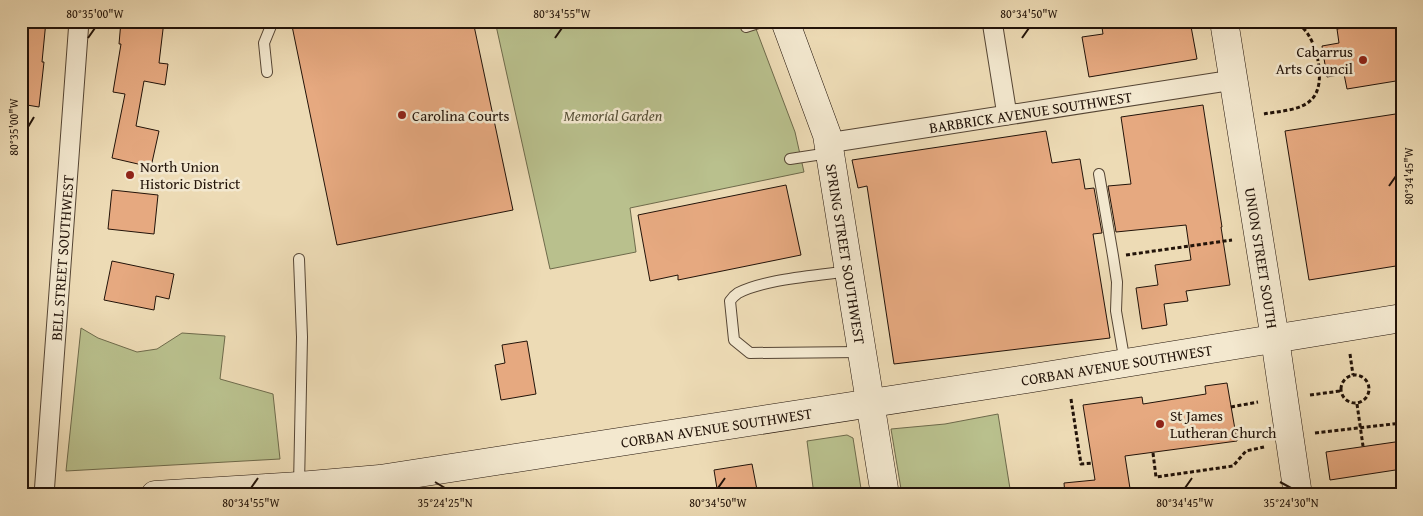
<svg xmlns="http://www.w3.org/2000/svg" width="1423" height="516" font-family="'Gentium Book Plus',serif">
<rect width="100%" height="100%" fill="#eddbb5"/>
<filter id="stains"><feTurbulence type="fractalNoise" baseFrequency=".004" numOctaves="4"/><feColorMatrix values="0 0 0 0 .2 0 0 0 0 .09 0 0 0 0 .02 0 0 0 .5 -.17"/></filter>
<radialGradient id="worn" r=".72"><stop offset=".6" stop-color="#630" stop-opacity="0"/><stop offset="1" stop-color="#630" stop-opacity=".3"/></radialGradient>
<path fill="#b9c08d" stroke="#6e6a4b" d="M 495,21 L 753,21 L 795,132 L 804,172 L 630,208 L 636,252 L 550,269 Z
M 81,328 L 98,338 L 137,352 L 157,349 L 182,333 L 225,336 L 220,379 L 273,394 L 280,459 L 66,471 Z
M 998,414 L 1011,495 L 902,495 L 891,429 L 945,424 Z
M 847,435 L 853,438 L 862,495 L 814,495 L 807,441 Z"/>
<path fill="#e6a980" stroke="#221309" d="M 21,21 L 46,21 L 42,62 L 44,62 L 39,107 L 21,104 Z
M 121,21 L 164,21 L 159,63 L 168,64 L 165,85 L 144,81 L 136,126 L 159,131 L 151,167 L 112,158 L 125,94 L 113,92 L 121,44 L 119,44 Z
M 291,21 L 473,21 L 513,210 L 337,245 Z
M 1101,21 L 1190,21 L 1197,59 L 1089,77 L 1082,37 L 1103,34 Z
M 1385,21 L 1402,21 L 1402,80 L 1347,89 L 1344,74 L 1327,77 L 1322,46 L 1339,43 L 1337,29 Z
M 1203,105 L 1222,227 L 1221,227 L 1230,285 L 1186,291 L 1188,301 L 1164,304 L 1167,325 L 1142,329 L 1136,288 L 1158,285 L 1155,265 L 1191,260 L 1186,225 L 1116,232 L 1108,186 L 1131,184 L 1121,117 Z
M 1402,113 L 1402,265 L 1309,280 L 1285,131 Z
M 1046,131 L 1052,163 L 1080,159 L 1085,189 L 1094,188 L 1102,233 L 1093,234 L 1110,338 L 894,364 L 867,186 L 858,188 L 852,160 Z
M 786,185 L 801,255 L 678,280 L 678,275 L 650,281 L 638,215 Z
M 112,190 L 158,195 L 154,234 L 108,229 Z
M 112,261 L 174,274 L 169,299 L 156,296 L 154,310 L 104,300 Z
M 527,341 L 536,394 L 501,400 L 495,365 L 505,363 L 502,345 Z
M 1227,383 L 1237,441 L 1125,456 L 1131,495 L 1065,495 L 1064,483 L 1095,480 L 1083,405 L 1142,397 L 1143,404 L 1206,394 L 1205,386 Z
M 1402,441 L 1402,469 L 1330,480 L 1326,452 Z
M 752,464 L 758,495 L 718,495 L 714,470 Z"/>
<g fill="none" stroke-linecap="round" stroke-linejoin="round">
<g stroke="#554534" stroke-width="12">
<path id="lane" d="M 746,27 L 765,21
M 267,72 L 264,43 L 273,21
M 790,159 L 829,153
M 1099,174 L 1113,256 L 1117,282 L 1116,311 L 1125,363
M 299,259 L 302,337 L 299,485
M 848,271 C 817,276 764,279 738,293 C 735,295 732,298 730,301 L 734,340 L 750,353 L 861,352"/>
</g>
<g stroke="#554534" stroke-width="21">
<g id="street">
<path d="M 992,21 L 1007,115"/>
<path id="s1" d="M 828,143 L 1233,80"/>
<path id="s2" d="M 44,495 L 79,21"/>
</g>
</g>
<g stroke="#221309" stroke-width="29">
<g id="secondary">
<path id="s3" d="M 785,21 L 827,135 L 885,495"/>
<path id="s4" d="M 1224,21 L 1275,339 L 1298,495"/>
<path id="s5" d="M 155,495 L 299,486 L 380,479 L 1027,379 L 1402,318"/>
</g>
</g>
<path stroke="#221309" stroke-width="3" stroke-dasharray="4 2.5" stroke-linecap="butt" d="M 1264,114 C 1279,111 1301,111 1312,99 C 1327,84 1317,41 1303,28 C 1301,25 1296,23 1293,21
M 1126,255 L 1232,240
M 1350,354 L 1353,375
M1341 389a14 14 0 1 1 28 0a14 14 0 1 1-28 0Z
M 1310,395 L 1340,391
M 1071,399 L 1081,464 L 1093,463
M 1357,404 L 1363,446
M 1231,407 L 1258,402
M 1315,433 L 1402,423
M 1153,453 L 1156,477 L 1233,466 L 1246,451 L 1264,447"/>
<use href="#lane" stroke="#f3e8cf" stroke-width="10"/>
<use href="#street" stroke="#f3e8cf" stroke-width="19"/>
<use href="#secondary" stroke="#f3e8cf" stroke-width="28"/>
</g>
<path fill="none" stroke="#221309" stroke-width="2" d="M 88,38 L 95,28M 555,38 L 562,28M 1022,38 L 1029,28M 28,127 L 34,117M 1389,186 L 1396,176M 435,482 L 445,488M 1280,482 L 1291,488M 251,488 L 258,478M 718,488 L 725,478M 1185,488 L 1192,478"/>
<g fill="#8f2418" stroke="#f3e8cf" stroke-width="2">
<circle cx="1363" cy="60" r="5"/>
<circle cx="402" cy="115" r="5"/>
<circle cx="130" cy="175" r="5"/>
<circle cx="1160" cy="424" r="5"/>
</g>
<g text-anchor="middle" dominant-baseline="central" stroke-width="5" stroke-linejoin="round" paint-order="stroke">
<g font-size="15" fill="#221309" stroke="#f3e8cf" text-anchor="start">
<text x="1353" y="51" text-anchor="end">Cabarrus<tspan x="1353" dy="17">Arts Council</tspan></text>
<text x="412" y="115">Carolina Courts</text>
<text x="140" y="166">North Union<tspan x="140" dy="17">Historic District</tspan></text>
<text x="1170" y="415">St James<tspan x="1170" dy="17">Lutheran Church</tspan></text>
</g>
<g font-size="15" fill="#221309" stroke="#f3e8cf">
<text stroke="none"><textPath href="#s1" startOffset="205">BARBRICK AVENUE SOUTHWEST</textPath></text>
<text stroke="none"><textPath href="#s3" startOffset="242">SPRING STREET SOUTHWEST</textPath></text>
<text stroke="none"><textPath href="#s2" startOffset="238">BELL STREET SOUTHWEST</textPath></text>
<text stroke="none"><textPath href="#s4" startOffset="240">UNION STREET SOUTH</textPath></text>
<text stroke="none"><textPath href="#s5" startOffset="971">CORBAN AVENUE SOUTHWEST</textPath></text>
<text stroke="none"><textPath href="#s5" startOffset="566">CORBAN AVENUE SOUTHWEST</textPath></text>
</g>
<g font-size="15" font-style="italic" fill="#575037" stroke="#f3e8cf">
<text x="613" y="115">Memorial Garden</text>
</g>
</g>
<rect width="1423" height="516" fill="none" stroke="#eddbb5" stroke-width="55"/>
<rect x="28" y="28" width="1368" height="460" fill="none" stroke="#221309" stroke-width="2"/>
<g font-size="12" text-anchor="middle" fill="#221309">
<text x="95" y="18">80°35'00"W</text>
<text x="562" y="18">80°34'55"W</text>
<text x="1029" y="18">80°34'50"W</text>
<text transform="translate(14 127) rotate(-90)" y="4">80°35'00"W</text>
<text transform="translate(1409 176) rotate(-90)" y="4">80°34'45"W</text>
<text x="251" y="507">80°34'55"W</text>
<text x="445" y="507">35°24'25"N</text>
<text x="718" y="507">80°34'50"W</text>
<text x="1185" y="507">80°34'45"W</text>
<text x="1291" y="507">35°24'30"N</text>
</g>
<rect width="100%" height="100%" filter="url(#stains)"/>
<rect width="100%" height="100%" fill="url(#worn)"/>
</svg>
